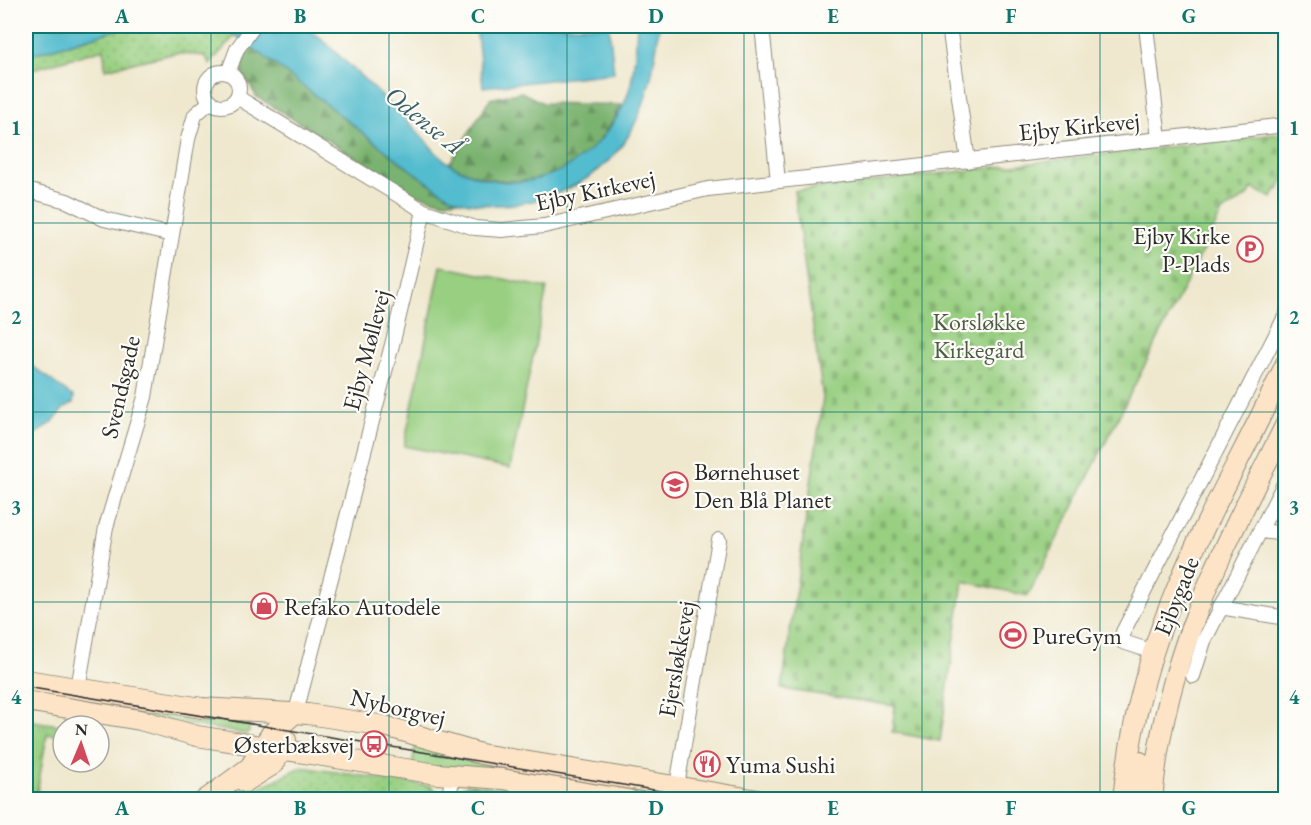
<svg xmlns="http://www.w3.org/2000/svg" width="1311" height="825" font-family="'EB Garamond',serif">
<defs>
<pattern id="grass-tufts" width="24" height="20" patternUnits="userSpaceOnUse" patternTransform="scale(1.5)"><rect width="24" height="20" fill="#98cf81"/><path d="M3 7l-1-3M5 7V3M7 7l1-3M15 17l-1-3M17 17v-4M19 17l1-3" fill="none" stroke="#83b270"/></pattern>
<pattern id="forest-firs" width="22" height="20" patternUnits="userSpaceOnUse" patternTransform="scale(1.5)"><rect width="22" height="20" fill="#7ab26f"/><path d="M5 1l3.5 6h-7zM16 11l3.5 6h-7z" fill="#64915b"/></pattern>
<pattern id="cemetery-stones" width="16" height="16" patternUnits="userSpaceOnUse" patternTransform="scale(1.5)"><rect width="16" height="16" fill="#98cf81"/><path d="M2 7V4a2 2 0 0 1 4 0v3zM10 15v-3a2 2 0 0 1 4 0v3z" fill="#83b270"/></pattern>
<pattern id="park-dots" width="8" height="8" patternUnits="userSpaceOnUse" patternTransform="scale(1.5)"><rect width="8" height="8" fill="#98cf81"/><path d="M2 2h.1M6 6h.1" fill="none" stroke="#83b270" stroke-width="1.8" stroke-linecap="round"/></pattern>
</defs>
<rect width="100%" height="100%" fill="#fdfcf7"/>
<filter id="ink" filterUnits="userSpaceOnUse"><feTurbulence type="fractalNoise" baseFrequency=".0167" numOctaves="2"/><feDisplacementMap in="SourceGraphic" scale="12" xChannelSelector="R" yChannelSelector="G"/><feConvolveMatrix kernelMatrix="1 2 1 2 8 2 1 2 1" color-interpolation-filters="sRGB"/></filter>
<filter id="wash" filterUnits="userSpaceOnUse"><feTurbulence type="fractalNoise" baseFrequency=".008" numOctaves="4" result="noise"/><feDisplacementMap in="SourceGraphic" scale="24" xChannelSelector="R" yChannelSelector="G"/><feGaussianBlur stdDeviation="1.35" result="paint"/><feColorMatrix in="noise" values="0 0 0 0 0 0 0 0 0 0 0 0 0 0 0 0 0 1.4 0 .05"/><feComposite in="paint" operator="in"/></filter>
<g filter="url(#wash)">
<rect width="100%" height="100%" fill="#efe8ce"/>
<path fill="url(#grass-tufts)" stroke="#627d56" stroke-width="1.5" d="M 26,683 L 250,719 L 249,732 L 246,734 L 26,697 Z
M 26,720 L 66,726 L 63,726 L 63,736 L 47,734 L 36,799 L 26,799 Z
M 416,741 L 736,799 L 653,799 L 501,775 L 412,767 Z"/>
<path fill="url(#forest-firs)" stroke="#526e4d" stroke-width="1.5" d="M 246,46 L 268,57 L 390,154 L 457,200 L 444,202 L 415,194 L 257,97 L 242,73 Z
M 521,92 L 543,103 L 623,105 C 611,123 600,143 584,157 C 547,190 490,186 449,164 L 490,99 Z"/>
<path fill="url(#cemetery-stones)" stroke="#627d56" stroke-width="1.5" d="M 1285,133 L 1285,175 L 1279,190 L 1276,189 L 1272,198 L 1252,188 L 1249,195 L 1222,212 L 1028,596 L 963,581 L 940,741 L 892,732 L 895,706 L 782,689 L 823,398 L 794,191 Z"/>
<path fill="url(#park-dots)" stroke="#627d56" stroke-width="1.5" d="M 130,26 L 222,26 L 236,34 L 210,64 L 205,56 L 176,53 L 105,69 L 104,49 L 26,71 L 26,56 Z
M 301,767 L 431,786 L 438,793 L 437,800 L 256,799 L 258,789 Z
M 471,784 L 575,800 L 458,800 L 461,788 Z"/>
<path fill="#98cf81" stroke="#627d56" stroke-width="1.5" d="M 441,266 L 547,288 L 510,468 L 404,446 Z"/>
<path fill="#52bcce" stroke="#3e747c" stroke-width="1.5" d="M 26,26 L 130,26 L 26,56 Z
M 222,26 L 301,26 L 321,38 C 352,69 386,98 416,130 C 428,142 437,157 452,165 C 520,204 589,172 623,106 C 635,82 635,52 637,26 L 659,26 C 651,112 625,179 532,201 C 512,206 474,207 455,199 C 429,186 404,164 381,147 C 328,106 277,64 222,26 Z
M 476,26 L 609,26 L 614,73 L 483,87 Z
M 26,363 C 43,371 57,387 74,397 L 73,403 L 64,408 L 52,423 L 26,440 Z"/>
</g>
<g filter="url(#ink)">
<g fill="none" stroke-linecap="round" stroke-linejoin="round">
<g stroke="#8d8a7c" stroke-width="16">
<path id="street" d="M 762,26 L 778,181
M 949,26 L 968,161
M 1146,26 L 1159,139
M205 89a17 17 0 1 1 34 0a17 17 0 1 1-34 0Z
M 228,73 L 237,49 L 254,26
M 237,97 L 424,211 L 475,228 L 502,230 L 544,226 L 708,189 L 1286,125
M 26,190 L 67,201 L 104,219 L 172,235
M 1261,531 L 1286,534
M 1220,607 L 1286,618
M 1154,652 L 1123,642 L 1123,632 L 1286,315
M 1193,676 L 1204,641 L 1286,480
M 78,688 L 106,527 L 145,397 L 188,139 L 195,115 L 211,101
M 296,712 L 394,337 L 424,211
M 677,786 L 719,540
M 448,800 L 453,776"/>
</g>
<g stroke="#8d8a7c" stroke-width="22">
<path id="secondary" d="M 26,680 L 202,708 L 308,714 L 385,726 L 481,754 L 758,800
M 26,701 L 140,720 L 197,736 L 437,774 L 502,779 L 629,800
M 245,782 L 274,764 L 286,740
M 205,800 L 250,767 L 271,734 L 296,712
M 1123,800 C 1130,729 1147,659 1175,593 C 1207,514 1251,441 1286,363
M 1137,800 L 1140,762
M 1152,800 C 1165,652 1222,553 1286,424"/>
</g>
<use href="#street" stroke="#fff" stroke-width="14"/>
<use href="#secondary" stroke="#fee4c6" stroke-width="20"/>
<path stroke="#2b2b2b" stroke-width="1.5" d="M 26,687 L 715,800"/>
</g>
</g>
<path fill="none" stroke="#0f766e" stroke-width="1.5" stroke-opacity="0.55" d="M 211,26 L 211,800M 389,26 L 389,800M 567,26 L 567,800M 744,26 L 744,800M 922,26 L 922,800M 1100,26 L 1100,800M 26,223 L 1286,223M 26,412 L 1286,412M 26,602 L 1286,602"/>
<defs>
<g id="parking-ring" transform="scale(1.35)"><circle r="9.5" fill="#fdfcf7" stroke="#d1495b" stroke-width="1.5"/><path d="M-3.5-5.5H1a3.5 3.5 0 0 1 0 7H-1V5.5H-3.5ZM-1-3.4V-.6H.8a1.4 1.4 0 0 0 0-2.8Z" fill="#d1495b"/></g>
<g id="school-ring" transform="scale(1.35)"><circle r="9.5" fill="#fdfcf7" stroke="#d1495b" stroke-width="1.5"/><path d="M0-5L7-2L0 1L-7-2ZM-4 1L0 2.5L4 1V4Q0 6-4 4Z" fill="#d1495b"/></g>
<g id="shop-ring" transform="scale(1.35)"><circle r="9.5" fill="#fdfcf7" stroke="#d1495b" stroke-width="1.5"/><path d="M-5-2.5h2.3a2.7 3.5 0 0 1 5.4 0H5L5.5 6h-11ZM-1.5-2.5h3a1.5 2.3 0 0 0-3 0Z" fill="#d1495b"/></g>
<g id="stadium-ring" transform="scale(1.35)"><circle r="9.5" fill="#fdfcf7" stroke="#d1495b" stroke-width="1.5"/><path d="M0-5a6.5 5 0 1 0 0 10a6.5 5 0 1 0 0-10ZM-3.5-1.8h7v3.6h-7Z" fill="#d1495b"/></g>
<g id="bus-ring" transform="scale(1.35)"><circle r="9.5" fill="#fdfcf7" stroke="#d1495b" stroke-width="1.5"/><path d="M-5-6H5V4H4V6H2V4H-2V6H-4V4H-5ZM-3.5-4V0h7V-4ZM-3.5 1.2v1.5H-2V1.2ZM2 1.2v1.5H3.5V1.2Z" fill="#d1495b"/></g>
<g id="restaurant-ring" transform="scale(1.35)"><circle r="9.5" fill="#fdfcf7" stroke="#d1495b" stroke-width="1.5"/><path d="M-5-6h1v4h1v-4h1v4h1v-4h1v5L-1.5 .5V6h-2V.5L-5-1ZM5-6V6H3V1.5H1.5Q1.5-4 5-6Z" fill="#d1495b"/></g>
</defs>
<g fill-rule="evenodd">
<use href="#parking-ring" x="1250" y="249"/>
<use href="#school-ring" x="675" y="485"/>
<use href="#shop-ring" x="264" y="606"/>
<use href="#stadium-ring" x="1013" y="635"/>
<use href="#bus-ring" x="374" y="744"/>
<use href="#restaurant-ring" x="707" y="764"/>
</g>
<g text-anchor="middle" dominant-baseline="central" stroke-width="4.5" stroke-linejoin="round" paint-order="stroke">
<g font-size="24" fill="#2b2b2b" stroke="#fdfcf7">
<text transform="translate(1079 126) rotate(-6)">Ejby Kirkevej</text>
<text transform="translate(595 190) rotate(-12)">Ejby Kirkevej</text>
<text transform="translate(366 350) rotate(-75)">Ejby Møllevej</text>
<text transform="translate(120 387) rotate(-77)">Svendsgade</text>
<text transform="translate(1176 596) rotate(-68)">Ejbygade</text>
<text transform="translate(676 659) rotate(-80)">Ejersløkkevej</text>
<text transform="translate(398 707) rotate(13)">Nyborgvej</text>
</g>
<g font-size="24" fill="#2b2b2b" stroke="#fdfcf7" text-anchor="start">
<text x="1230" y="235" text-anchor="end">Ejby Kirke<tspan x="1230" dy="28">P-Plads</tspan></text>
<text x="694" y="471">Børnehuset<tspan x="694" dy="28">Den Blå Planet</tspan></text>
<text x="284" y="606">Refako Autodele</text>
<text x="1032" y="635">PureGym</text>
<text x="354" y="744" text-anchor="end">Østerbæksvej</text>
<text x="726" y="764">Yuma Sushi</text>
</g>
<g font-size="24" fill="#4c5c45" stroke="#fdfcf7">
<text x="979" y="321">Korsløkke<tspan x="979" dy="28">Kirkegård</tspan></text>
</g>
<g font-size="26" font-style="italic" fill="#395e64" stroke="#fdfcf7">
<text transform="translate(425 120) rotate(39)">Odense Å</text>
</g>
</g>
<rect width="1311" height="825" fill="none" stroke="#fdfcf7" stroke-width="66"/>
<g transform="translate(81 744) rotate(2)"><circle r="28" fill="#fdfcf7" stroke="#a9a8a5" stroke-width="1.5"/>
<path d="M0-4.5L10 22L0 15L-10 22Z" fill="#d1495b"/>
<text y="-9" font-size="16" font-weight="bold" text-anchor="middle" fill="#2b2b2b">N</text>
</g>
<rect x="33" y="33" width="1245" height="759" fill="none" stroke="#0f766e" stroke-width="2"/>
<g font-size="20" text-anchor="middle" font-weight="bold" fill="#0f766e">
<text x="122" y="23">A</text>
<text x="300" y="23">B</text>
<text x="478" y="23">C</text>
<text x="656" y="23">D</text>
<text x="833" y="23">E</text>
<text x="1011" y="23">F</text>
<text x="1189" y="23">G</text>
<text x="16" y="135">1</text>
<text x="1294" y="135">1</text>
<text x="16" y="324">2</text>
<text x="1294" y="324">2</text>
<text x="16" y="514">3</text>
<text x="1294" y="514">3</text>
<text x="16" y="704">4</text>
<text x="1294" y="704">4</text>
<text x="122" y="815">A</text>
<text x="300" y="815">B</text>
<text x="478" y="815">C</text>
<text x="656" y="815">D</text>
<text x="833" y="815">E</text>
<text x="1011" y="815">F</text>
<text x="1189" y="815">G</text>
</g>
</svg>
